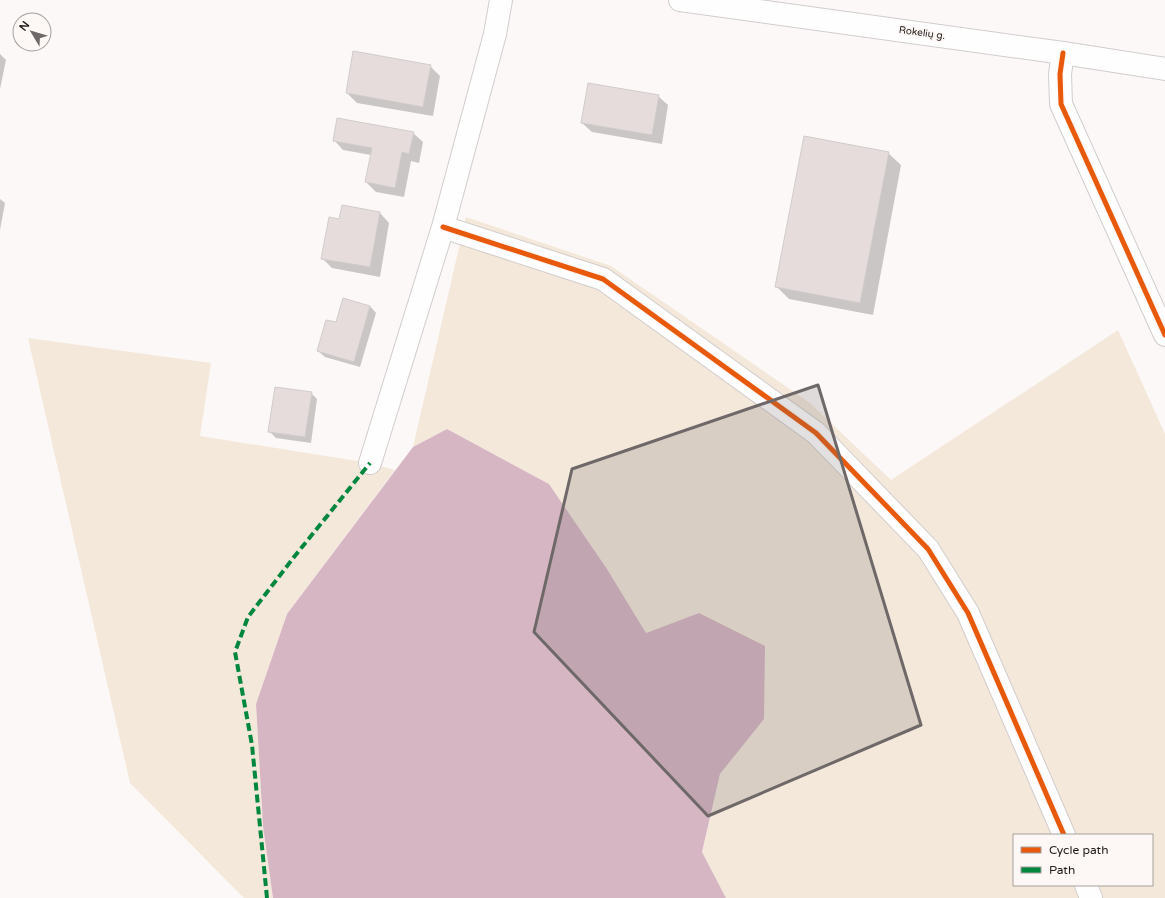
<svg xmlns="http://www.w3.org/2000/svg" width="1165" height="898" font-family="'Varela Round',sans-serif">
<rect width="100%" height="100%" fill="#fcf8f7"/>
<path fill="#f4e8da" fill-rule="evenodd" d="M 466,217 L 611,266 L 810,403 L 891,480 L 1118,330 L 1165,434 L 1165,898 L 726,898 L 702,852 L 720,774 L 763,719 L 699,613 L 646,633 L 607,569 L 549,484 L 447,429 L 413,447 ZM 1014,835 L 1152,835 L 1152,885 L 1014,885 Z
M 28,338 L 211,363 L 200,436 L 370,463 L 395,470 L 287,614 L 256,704 L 263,826 L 273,898 L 244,898 L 130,783 Z"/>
<path fill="#d6b6c3" d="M 447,429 L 549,484 L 607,569 L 646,633 L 699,613 L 765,646 L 764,719 L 720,774 L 702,852 L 726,898 L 273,898 L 263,826 L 256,704 L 287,614 L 413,447 Z"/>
<path fill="#0003" d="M 0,54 L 6,60 L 0,89 Z
M 430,66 L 440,76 L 433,116 L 357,103 L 347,93 Z
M 658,96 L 668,105 L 662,144 L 592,132 L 582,123 Z
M 413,133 L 423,142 L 419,163 L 411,161 L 404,197 L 376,192 L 366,182 L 371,155 L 343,150 L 334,140 Z
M 888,153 L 901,165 L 873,315 L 789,299 L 776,286 Z
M 0,199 L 5,203 L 0,230 Z
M 380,213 L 389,223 L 380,277 L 332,268 L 322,258 L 340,221 Z
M 370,306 L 376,313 L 360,367 L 325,357 L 318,351 L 337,324 Z
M 311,393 L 317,399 L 311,443 L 276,438 L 269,431 Z"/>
<path fill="#e7dcdc" stroke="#d0cccc" d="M 353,51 L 431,65 L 423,107 L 346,93 Z
M 588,83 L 659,95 L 652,135 L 581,123 Z
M 337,118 L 414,132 L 409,154 L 402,152 L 395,188 L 365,182 L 372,148 L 333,141 Z
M 804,136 L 889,152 L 860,303 L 775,287 Z
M 342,205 L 380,212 L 370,267 L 321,259 L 329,217 L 339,219 Z
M 343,298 L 370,306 L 354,362 L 317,351 L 326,320 L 336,322 Z
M 275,387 L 312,392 L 305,437 L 268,432 Z"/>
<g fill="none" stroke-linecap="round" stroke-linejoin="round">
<g stroke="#d1cdcc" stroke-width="24">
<path id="street" d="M 1063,53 L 1060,74 L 1061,104 L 1165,335
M 443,227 L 603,279 L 816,433 L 928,549 L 968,613 L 1064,835
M 370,463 L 443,227 L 495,34 L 501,0
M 1086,885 L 1091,898"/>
</g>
<g stroke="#d1cdcc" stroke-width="24">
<path id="secondary" d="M 680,0 L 1063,53 L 1165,69"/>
</g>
<use href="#street" stroke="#fffefe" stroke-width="22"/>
<use href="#secondary" stroke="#fffefe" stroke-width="22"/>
<path stroke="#00873e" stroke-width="4" stroke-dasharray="8 4" stroke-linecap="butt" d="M 267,898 L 252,745 L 235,652 L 248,617 L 294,557 L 370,463"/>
<g stroke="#fdf7f6" stroke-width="8">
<path id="cycleway" d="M 1063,53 L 1060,74 L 1061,104 L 1165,335
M 443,227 L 603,279 L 816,433 L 928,549 L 968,613 L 1064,835"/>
</g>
<use href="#cycleway" stroke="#e8590c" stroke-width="5"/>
</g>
<path fill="#6e6968" fill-opacity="0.2" stroke="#6e6968" stroke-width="3" stroke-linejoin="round" d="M 818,385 L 921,725 L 708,816 L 534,632 L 572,469 Z"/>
<g text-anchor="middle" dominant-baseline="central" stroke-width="3.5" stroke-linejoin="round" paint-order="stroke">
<g font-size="10" fill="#211c1b" stroke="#fdf7f6">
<text transform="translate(922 33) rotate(8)">Rokelių g.</text>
</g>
</g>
<rect x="1013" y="834" width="140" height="52" fill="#fdf7f6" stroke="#a59f9e"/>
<rect x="1021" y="847" width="20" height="6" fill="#e8590c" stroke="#a59f9e"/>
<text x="1049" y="854" font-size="12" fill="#211c1b">Cycle path</text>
<rect x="1021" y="867" width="20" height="6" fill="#00873e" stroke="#a59f9e"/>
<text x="1049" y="874" font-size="12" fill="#211c1b">Path</text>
<g transform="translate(32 32) rotate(308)"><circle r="19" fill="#fdf7f6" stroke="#a59f9e"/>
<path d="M0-3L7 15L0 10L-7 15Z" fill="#6e6968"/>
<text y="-6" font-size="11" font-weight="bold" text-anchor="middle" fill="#211c1b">N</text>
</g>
</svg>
